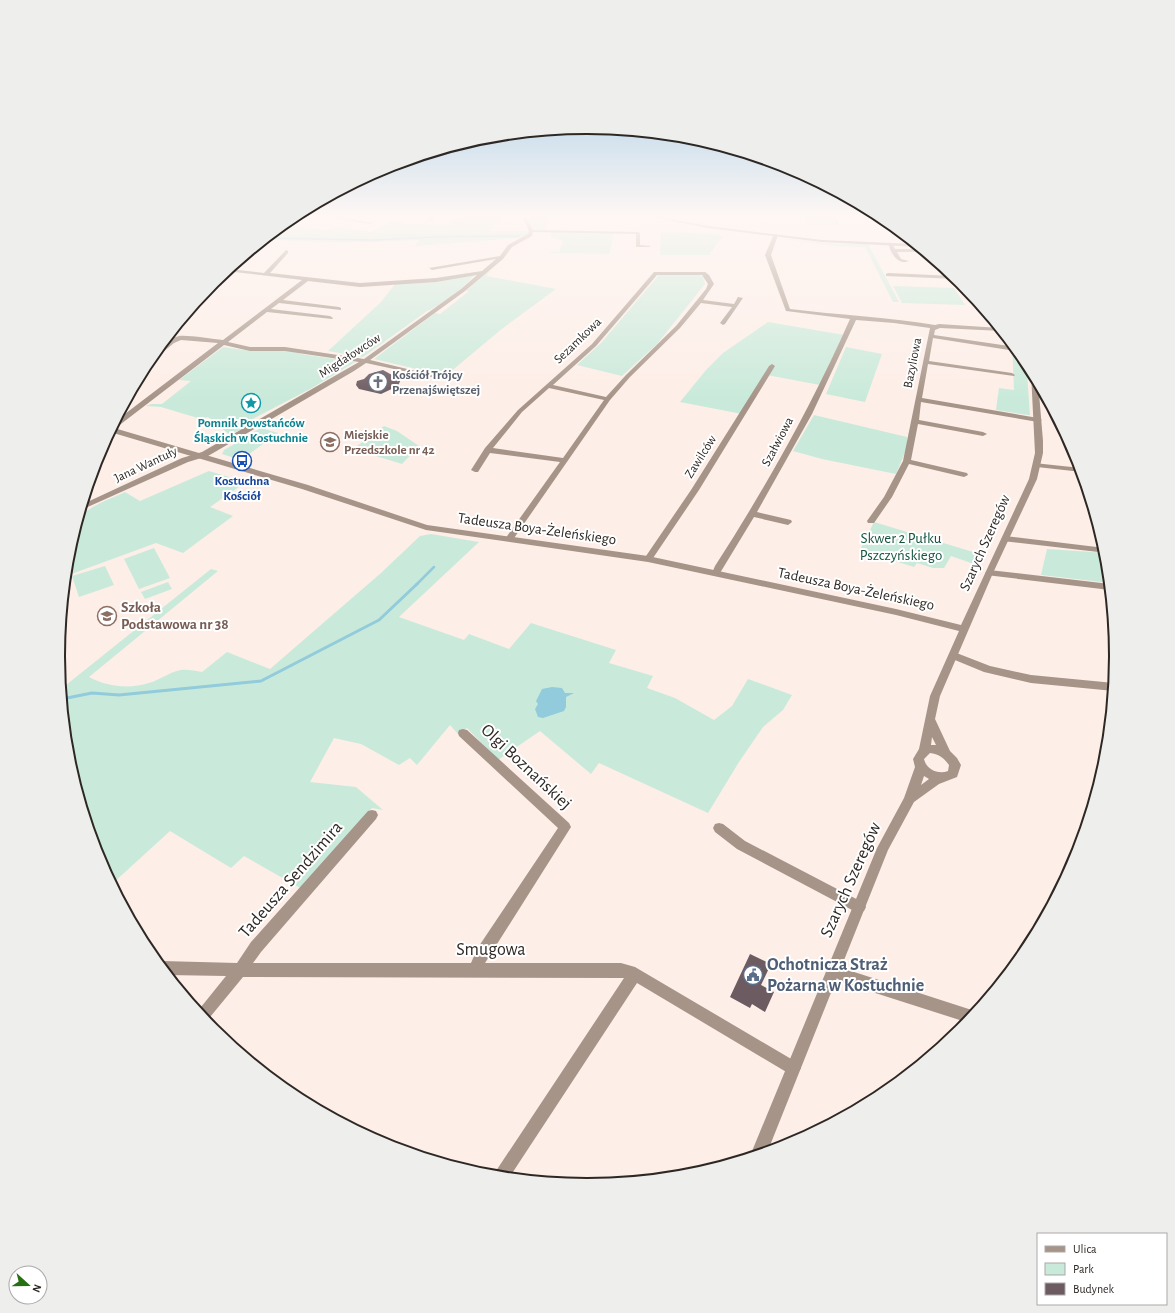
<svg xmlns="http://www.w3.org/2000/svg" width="1175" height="1313" font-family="'Alegreya Sans',sans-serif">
<rect width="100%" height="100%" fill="#fdeee7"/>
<path fill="#c9eada" d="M 459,215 L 502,215 L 490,231 L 528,231 L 528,234 L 521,238 L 415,246 L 419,240 C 368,243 317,243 265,239 L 284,224 L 326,231 L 336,227 L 371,232 L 392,221 L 403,221 L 401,224 L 449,225 Z
M 530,215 L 549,216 L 545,231 L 533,230 L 528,220 Z
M 782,215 L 833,215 L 837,218 L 840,226 L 808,226 L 806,219 L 789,218 L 779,220 Z
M 551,232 L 613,233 L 610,254 L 550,253 L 550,252 L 559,252 L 563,241 L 551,237 Z
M 661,232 L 718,234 L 722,237 L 709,255 L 660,255 Z
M 778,238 L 837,244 L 868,244 L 899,302 L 893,302 L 865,247 L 836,246 Z
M 488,271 L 490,271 L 486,276 L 556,289 L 503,328 L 449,373 L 442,371 L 438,374 L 374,359 L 435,313 L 440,314 L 468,292 L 467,290 Z
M 474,275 C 470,283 436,309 427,311 L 363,357 L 328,351 L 381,302 L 395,284 Z
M 659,275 L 699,275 L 703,277 L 705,284 L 657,344 L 622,376 L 577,365 L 601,343 Z
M 893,286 L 954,288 L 965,305 L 902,303 Z
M 768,322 L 844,335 L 820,385 L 767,375 L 742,414 L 680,402 L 706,370 L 723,353 Z
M 1012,344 L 1026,360 L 1030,415 L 1028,415 L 996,410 L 999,388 L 1014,390 Z
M 223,347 L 251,351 L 282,350 L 300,352 L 301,354 L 355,362 L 312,388 L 247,422 L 249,425 L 230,435 L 208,417 L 201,419 L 161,407 L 146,406 L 151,404 L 162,404 L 191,381 L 179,380 Z
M 846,347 L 882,354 L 865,402 L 826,394 Z
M 814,415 L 907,437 L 908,445 L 896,474 L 822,459 L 793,451 Z
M 384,426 L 397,431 L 419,446 L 402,464 L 353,449 Z
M 261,428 L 278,433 L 241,460 L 222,454 L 224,450 L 243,439 L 253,442 L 255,441 L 245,437 Z
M 209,471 L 246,482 L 210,507 L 233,516 L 183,553 L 156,543 L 66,576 C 67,563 72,527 79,518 C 90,505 111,499 125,492 L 140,501 Z
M 874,522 L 983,555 L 977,565 L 951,556 L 944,568 L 933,568 L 917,563 L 914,567 L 860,550 Z
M 431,534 L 479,542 L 399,617 L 464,640 L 469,634 L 509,649 L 531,623 L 616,650 L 609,663 L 653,676 L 647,688 L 675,698 L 714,720 L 732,706 L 748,679 L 792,695 L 783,710 L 763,727 L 739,762 L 708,813 L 599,763 L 591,774 L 540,731 L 498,760 L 467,728 L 458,734 L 450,725 L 417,765 L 410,758 L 399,765 L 361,744 L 334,738 L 310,782 L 356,787 L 383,810 L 372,808 L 302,889 L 244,856 L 231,868 L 170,831 L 112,884 L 98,859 L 68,760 L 61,689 L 211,569 L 218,571 L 89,677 C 107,687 130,689 149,683 C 160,680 169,672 181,670 C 187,669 196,671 202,672 L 227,652 L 270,669 L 381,573 L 420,536 Z
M 154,548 L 170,578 L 139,589 L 124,559 Z
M 1047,549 L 1107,553 L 1110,583 L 1041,575 Z
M 105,566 L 114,585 L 79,597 L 72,576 Z
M 168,582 L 172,589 L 145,599 L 141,592 Z"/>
<path fill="#92cbdb" d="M 552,687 L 562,688 L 565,693 L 574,693 L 566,697 L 566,707 L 564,711 L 543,718 L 538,717 L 535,709 L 538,704 L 536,701 L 542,689 Z"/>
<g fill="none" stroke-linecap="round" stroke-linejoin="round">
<path stroke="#92cbdb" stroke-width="1.5" d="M 832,215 L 837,223
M 266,238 L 375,240 L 433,237 L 519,236"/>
<path stroke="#92cbdb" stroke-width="2.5" d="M 416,585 L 434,567"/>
<path stroke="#92cbdb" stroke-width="3" d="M 62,699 L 92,693 L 119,695 L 261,681 L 379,620 L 417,584"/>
</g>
<path fill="#6c5b61" d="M 383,370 L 392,375 L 397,375 L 401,379 L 398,386 L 381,394 L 359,389 L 356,385 L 357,381 L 364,379 L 369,374 Z
M 750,954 L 771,964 L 761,985 L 774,992 L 765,1012 L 752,1004 L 750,1008 L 730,997 Z"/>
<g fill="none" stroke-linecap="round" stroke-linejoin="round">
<path fill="#a69488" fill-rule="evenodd" d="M 327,215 L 333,215 L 372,223 L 370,224 L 329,217 Z
M 431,215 L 436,215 L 432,221 L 428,221 Z
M 525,215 L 529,215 L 527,219 L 533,230 L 638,232 L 640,233 L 640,245 L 651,246 L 649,247 L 636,247 L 636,234 L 533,232 L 532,236 L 512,247 L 503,259 L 465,291 L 370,360 L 436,376 L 436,378 L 366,363 L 354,371 L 208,456 L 188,462 L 81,510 L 83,504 L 182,458 L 202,452 L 359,362 L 285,351 L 250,351 L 224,345 L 117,427 L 113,427 L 117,420 L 218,343 L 181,340 L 174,343 L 152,361 L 148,361 C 155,352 167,339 179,336 C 189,335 212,339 223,340 L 302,280 L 226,271 L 230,269 L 264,273 L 286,250 L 288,251 L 288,253 L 270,273 L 360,283 L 436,278 L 482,271 L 496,259 L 432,270 L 429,268 L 500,256 L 508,245 L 528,234 L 529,231 L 523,219 ZM 477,275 L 461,289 L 364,359 L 285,347 L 250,347 L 228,342 L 267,312 L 332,319 L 333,318 L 330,316 L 271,309 L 279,303 L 341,310 L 341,308 L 339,307 L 283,300 L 308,281 L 360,287 L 436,282 Z
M 774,234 L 778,235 L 771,255 L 790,309 C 838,315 887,317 935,325 L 939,324 L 1000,328 L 1002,331 L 940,328 L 935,330 L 934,335 L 1009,346 L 1012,348 L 1009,350 L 933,338 L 929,361 L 1012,373 L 1015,375 L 1014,376 L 928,364 L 922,398 L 1038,418 L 1042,420 L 1038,422 L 921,402 L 919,420 L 983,432 L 987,434 L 983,436 L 918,424 L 911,460 L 967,473 L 968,475 L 964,477 L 909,464 L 892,497 L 874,523 L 868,523 L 867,521 L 884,497 L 903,461 L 930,328 L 894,323 L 856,320 L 812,414 L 757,512 L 791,520 L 792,522 L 788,525 L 754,517 L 720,573 L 716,576 L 712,573 L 715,566 C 766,487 812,405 850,319 L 786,311 L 765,255 Z
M 889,245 L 893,245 L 895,249 L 922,249 L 925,252 L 897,252 L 901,259 L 909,261 C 899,266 890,253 889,245 Z
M 654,272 L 705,272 L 709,275 L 714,284 L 703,300 L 734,304 L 738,297 L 743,298 L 725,324 L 723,325 L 720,323 L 732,307 L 701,303 L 680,328 L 630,377 L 610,400 L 512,541 L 506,541 L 505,539 L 560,462 L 490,453 L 478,472 L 475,472 L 471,470 L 485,448 L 518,410 L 592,344 ZM 657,275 L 702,275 L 708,284 L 706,289 L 676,326 L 626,375 L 606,397 L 553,385 L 596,346 ZM 549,388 L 604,400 L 563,458 L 493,448 L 522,412 Z
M 888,273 L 955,276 L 958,279 L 886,276 L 886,274 Z
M 772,364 L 775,366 L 699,490 L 651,561 L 645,561 L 644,559 L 691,490 L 769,366 Z
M 1035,388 L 1042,389 L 1044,393 L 1033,391 L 1033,389 Z
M 1034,463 L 1081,468 L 1082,472 L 1037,467 L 1034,467 Z
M 1005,536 L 1105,548 L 1107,553 L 1002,541 L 1001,539 Z
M 989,570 L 1110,584 L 1110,590 L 986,575 L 985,573 Z
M 954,652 L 990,666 L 1031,675 L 1114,683 L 1114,691 L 1031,683 L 984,672 L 950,658 L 949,656 Z
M 463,729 L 467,730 L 569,823 L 571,827 L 485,963 L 621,963 L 635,967 L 798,1063 L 801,1068 L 798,1073 L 793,1076 L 788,1073 L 637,983 L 509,1178 L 492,1177 L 624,978 L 243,977 L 206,1022 L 197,1012 L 226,976 L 167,975 L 157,963 L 162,961 L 237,963 L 251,942 L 368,811 L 372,810 L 376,811 L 378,815 L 376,819 L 261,952 L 253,963 L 471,963 L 477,949 L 558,828 L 459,736 L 458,733 L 459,730 Z
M 719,823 L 723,824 L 745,841 L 864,903 L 866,907 L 864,911 L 859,913 L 854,911 L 737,849 L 715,832 L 713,828 L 715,824 Z
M 834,961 L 848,970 L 978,1012 L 969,1023 L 844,983 L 829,973 L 827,968 L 829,963 Z"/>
<path fill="#a69488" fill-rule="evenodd" d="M 641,215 L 652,215 L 708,226 L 822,240 L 916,244 L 919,247 L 822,242 L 708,228 Z
M 1033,371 L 1038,381 L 1043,441 L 1043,453 L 1037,479 L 993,573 L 940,696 L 935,719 L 950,751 L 957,758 L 961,765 L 957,777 L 939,784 L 914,802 L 888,850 L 767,1153 L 751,1158 L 750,1156 L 877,848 L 904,798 L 915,767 L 913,759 L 919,749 L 930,696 L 959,631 L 896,615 L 648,562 L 426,530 L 302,489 L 110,432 L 112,428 L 114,428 L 308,485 L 427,525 L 648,556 L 896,609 L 961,625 L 1029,479 L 1035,453 L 1031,373 ZM 932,737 L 936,745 L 931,745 ZM 930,753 C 939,754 944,758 949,765 L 948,771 C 938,775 926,769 924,759 ZM 924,776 L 929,779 L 921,785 Z"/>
</g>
<linearGradient id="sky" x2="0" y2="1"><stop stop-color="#85bde3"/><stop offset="0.54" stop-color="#fef7f4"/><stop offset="1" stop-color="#fef7f4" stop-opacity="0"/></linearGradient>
<rect width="1175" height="399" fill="url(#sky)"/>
<defs>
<g id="church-ring" transform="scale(1)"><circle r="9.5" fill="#fff" stroke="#6b7280" stroke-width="1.5"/><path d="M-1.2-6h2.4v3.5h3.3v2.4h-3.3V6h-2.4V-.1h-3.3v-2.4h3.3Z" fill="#6b7280"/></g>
<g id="sight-ring" transform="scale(1)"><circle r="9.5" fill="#fff" stroke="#0f9aa8" stroke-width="1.5"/><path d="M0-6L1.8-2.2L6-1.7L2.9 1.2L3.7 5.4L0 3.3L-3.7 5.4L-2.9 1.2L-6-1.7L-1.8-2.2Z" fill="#0f9aa8"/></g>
<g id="school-ring" transform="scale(1)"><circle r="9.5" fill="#fff" stroke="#8d6e63" stroke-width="1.5"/><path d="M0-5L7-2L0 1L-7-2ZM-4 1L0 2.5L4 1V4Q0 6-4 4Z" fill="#8d6e63"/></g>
<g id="bus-ring" transform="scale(1)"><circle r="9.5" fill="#fff" stroke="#1a4fb4" stroke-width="1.5"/><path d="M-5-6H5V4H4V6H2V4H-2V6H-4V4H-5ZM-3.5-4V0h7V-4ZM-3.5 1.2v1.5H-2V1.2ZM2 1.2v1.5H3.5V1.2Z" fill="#1a4fb4"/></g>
<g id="civic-ring" transform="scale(1)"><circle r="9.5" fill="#fff" stroke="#5c6f8a" stroke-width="1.5"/><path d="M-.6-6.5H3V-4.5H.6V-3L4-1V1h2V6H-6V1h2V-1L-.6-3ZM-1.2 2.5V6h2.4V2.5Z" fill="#5c6f8a"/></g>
</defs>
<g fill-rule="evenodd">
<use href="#church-ring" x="378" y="382"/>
<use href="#sight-ring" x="251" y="403"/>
<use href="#school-ring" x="330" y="442"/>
<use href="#bus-ring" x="242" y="461"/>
<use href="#school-ring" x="107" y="616"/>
<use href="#civic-ring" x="753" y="975"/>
</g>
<g text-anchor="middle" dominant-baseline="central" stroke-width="4" stroke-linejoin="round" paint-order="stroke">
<g font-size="13" fill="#2e2824" stroke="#fff">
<text transform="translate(578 341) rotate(-44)">Sezamkowa</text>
<text transform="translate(350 356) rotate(-33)">Migdałowców</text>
<text transform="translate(913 363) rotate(-79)">Bazyliowa</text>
<text transform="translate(778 442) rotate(-62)">Szałwiowa</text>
<text transform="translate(701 457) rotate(-58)">Zawilców</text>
<text transform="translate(146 465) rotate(-25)">Jana Wantuły</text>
</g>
<g font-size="13" font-weight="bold" fill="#5b616d" stroke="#fff" text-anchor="start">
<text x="392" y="375">Kościół Trójcy<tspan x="392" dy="15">Przenajświętszej</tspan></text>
</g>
<g font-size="13" font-weight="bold" fill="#0d838f" stroke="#fff">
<text x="251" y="423">Pomnik Powstańców<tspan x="251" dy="15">Śląskich w Kostuchnie</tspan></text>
</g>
<g font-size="13" font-weight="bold" fill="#785e54" stroke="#fff" text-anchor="start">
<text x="344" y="435">Miejskie<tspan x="344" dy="15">Przedszkole nr 42</tspan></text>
</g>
<g font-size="13" font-weight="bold" fill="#164399" stroke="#fff">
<text x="242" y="481">Kostuchna<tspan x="242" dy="15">Kościół</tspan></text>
</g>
<g font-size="15" fill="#2e2824" stroke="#fff">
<text transform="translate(537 529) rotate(8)">Tadeusza Boya-Żeleńskiego</text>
<text transform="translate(985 543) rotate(-66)">Szarych Szeregów</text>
<text transform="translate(856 589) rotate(12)">Tadeusza Boya-Żeleńskiego</text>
</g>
<g font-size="15" fill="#15553e" stroke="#fff">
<text x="901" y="538">Skwer 2 Pułku<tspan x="901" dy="17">Pszczyńskiego</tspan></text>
</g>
<g font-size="15" font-weight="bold" fill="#785e54" stroke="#fff" text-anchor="start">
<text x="121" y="607">Szkoła<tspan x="121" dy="17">Podstawowa nr 38</tspan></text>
</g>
<g font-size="18" fill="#2e2824" stroke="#fff">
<text transform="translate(526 767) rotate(43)">Olgi Boznańskiej</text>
<text transform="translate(291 880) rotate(-49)">Tadeusza Sendzimira</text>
<text transform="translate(851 880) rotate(-66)">Szarych Szeregów</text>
<text x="491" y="950">Smugowa</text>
</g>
<g font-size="18" font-weight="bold" fill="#4e5e75" stroke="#fff" text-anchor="start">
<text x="767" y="965">Ochotnicza Straż<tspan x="767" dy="21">Pożarna w Kostuchnie</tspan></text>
</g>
</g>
<path d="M0 0H1175V1313H0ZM65 656a522 522 0 1 1 1044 0a522 522 0 1 1-1044 0Z" fill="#eeeeed" fill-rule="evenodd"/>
<path fill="none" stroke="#2e2824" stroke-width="2" d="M65 656a522 522 0 1 1 1044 0a522 522 0 1 1-1044 0Z"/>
<rect x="1037" y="1233" width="130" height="72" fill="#ffffff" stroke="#aba9a7"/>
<rect x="1045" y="1246" width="20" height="6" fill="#a69488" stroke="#aba9a7"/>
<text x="1073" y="1253" font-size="12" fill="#2e2824">Ulica</text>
<rect x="1045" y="1263" width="20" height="12" fill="#c9eada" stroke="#aba9a7"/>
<text x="1073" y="1273" font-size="12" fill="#2e2824">Park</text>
<rect x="1045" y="1283" width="20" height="12" fill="#6c5b61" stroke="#aba9a7"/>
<text x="1073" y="1293" font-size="12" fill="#2e2824">Budynek</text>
<g transform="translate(28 1285) rotate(111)"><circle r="19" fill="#ffffff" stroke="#aba9a7"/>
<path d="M0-3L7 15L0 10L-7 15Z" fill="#267012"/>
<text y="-6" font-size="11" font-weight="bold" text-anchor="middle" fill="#2e2824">N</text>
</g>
</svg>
